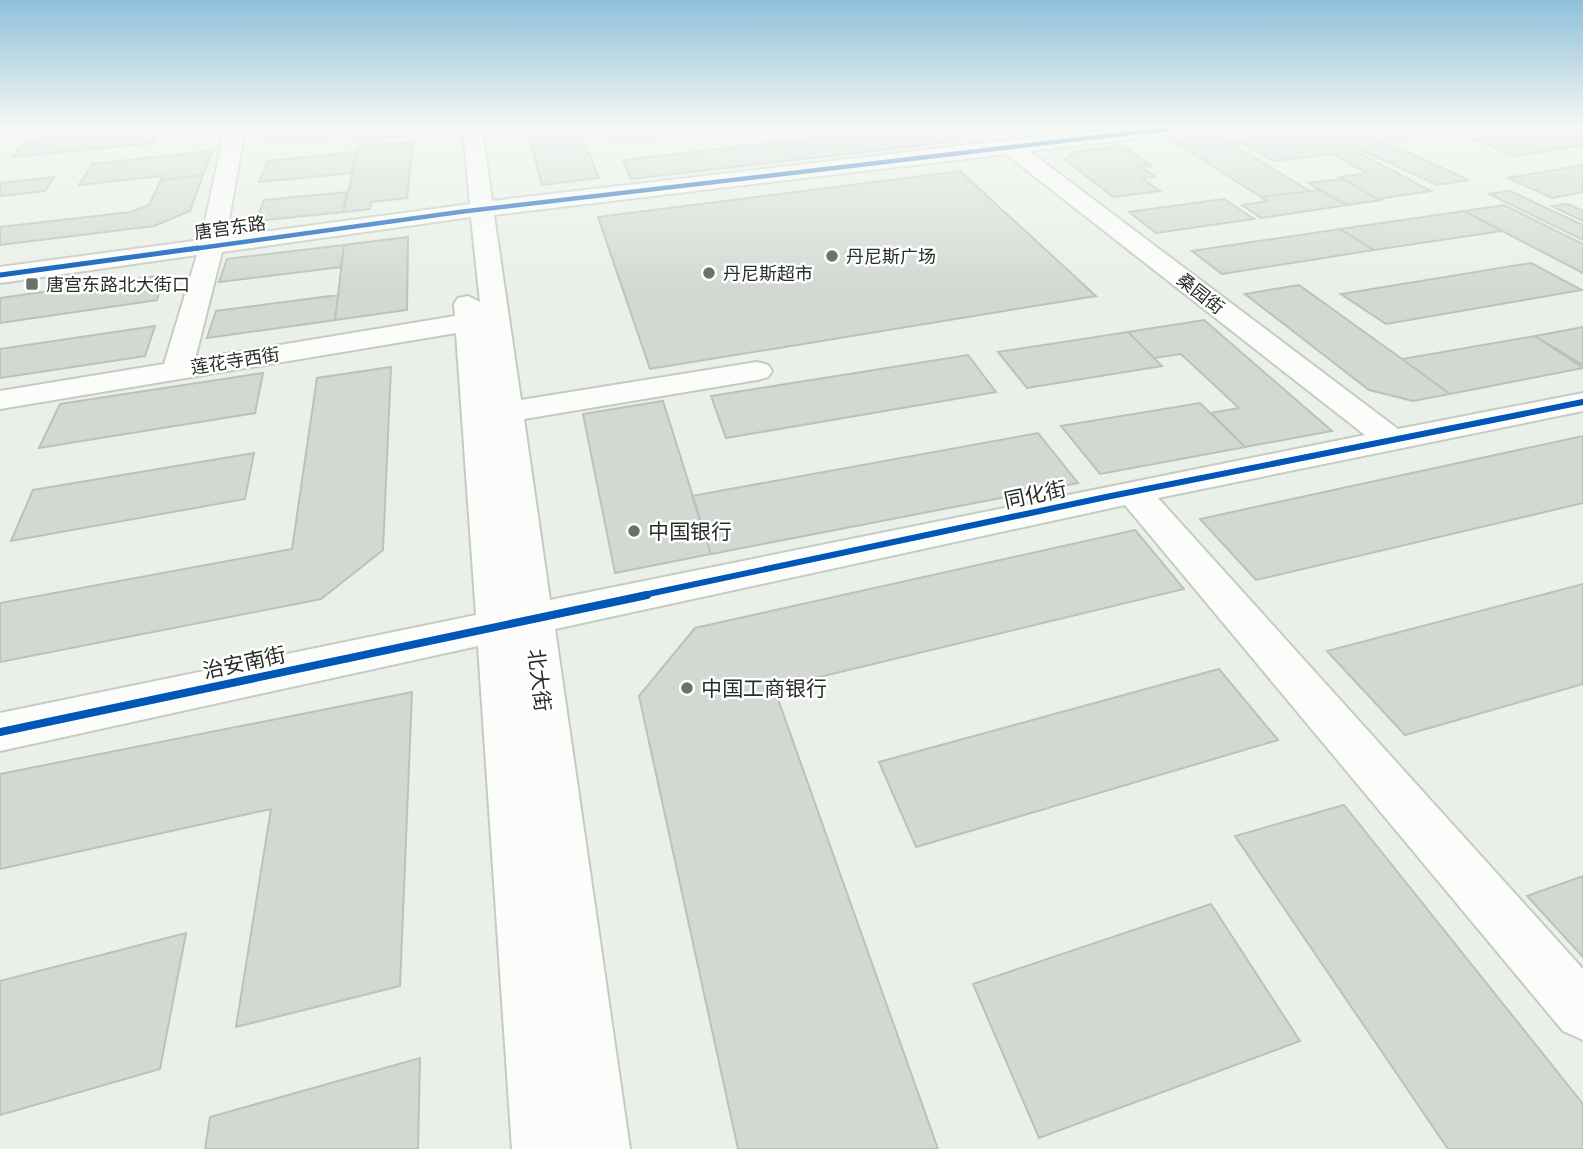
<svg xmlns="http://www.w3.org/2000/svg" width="1583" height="1149" font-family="'Open Sans','Noto Sans SC',sans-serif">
<rect width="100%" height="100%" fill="#e9f0e7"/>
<path fill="#d2d9d3" stroke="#bbc1bb" stroke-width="2" d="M 160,128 L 197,128 L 156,136 Z
M 160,128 L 153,143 L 13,157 L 25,141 Z
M 270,128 L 357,128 L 355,134 L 264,142 Z
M 357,128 L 412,128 L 411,135 L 354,140 Z
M 526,128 L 579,128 L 582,136 L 530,141 Z
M 610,128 L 741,128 L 615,141 Z
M 895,128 L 943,128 L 958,141 L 915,146 Z
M 1014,128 L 1056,128 L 1060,130 L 1024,135 Z
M 1314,128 L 1353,128 L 1469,180 L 1437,185 Z
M 1369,128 L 1485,128 L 1392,139 Z
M 1554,128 L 1583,128 L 1583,145 L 1514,156 L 1475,139 Z
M 897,129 L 915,146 L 631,179 L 623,160 Z
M 1277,129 L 1291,136 L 1185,149 L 1173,141 Z
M 1320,133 L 1355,151 L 1274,161 L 1241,142 Z
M 582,136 L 599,178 L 542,185 L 530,141 Z
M 413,142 L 407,198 L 371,202 L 370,209 L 343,212 L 359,147 Z
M 1231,144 L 1310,191 L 1261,197 L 1185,149 Z
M 1122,146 L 1152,166 L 1141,167 L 1155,177 L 1142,178 L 1160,191 L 1113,197 L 1065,160 L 1073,152 Z
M 212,151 L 203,175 L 161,180 L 162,176 L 79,185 L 92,164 Z
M 1355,151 L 1431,191 L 1378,199 L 1339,177 L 1367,173 L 1332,154 Z
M 358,152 L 351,173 L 259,182 L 268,161 Z
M 1583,165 L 1583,192 L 1552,198 L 1508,178 Z
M 960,171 L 1096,296 L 650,369 L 598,217 Z
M 203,175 L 190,211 L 154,226 L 0,245 L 0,227 L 131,212 L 149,205 L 161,180 Z
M 54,177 L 45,191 L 0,196 L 0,183 Z
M 1343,179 L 1378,199 L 1382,200 L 1347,205 L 1308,183 Z
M 1319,190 L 1347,205 L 1261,218 L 1242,205 L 1267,201 L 1261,197 Z
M 1510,191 L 1583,225 L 1583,240 L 1489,194 Z
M 347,192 L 343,212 L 256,221 L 264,200 Z
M 1224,199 L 1254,219 L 1156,233 L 1129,212 Z
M 1568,204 L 1583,211 L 1583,221 L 1552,206 Z
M 1504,205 L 1583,244 L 1583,273 L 1464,211 Z
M 1464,211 L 1502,231 L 1374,250 L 1340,229 Z
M 1340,229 L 1374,250 L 1222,274 L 1192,251 Z
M 408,237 L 407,310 L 335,320 L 344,245 Z
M 344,245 L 341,267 L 219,282 L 227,259 Z
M 1531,263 L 1582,290 L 1386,324 L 1341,294 Z
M 165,275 L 157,300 L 0,323 L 0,298 Z
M 1299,285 L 1402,359 L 1450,394 L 1413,401 L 1369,390 L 1245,294 Z
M 338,295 L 335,320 L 207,338 L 216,311 Z
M 1204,320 L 1332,431 L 1245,447 L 1211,413 L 1239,408 L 1181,354 L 1154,358 L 1128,332 Z
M 155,326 L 145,356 L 0,378 L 0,349 Z
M 1583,327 L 1583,365 L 1535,336 Z
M 1128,332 L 1162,366 L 1027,388 L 998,352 Z
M 1535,336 L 1583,368 L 1450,394 L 1402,359 Z
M 968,355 L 996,392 L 726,438 L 711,396 Z
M 391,367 L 383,550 L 321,599 L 0,662 L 0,603 L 292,549 L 317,378 Z
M 263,373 L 255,413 L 39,448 L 60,404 Z
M 663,401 L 711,554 L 615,573 L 583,414 Z
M 1200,403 L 1245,447 L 1100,474 L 1061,426 Z
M 1038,433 L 1078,483 L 711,554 L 692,496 Z
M 1583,436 L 1583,503 L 1256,580 L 1200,519 Z
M 254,453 L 245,499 L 11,541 L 33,490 Z
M 1135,530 L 1184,589 L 774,688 L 938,1149 L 738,1149 L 639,696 L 695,628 Z
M 1583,584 L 1583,684 L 1405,735 L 1327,651 Z
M 1219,669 L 1278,740 L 916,847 L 879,762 Z
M 412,692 L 400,986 L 236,1027 L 271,809 L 0,869 L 0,774 Z
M 1344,805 L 1583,1104 L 1583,1149 L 1448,1149 L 1235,836 Z
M 1583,876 L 1583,957 L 1527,896 Z
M 1211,904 L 1300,1041 L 1039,1138 L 973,984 Z
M 186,933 L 160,1069 L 0,1115 L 0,981 Z
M 420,1058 L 418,1149 L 205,1149 L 210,1117 Z"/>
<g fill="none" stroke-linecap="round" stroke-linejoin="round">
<g stroke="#c5cbc4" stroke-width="4">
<path id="minor" d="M 225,128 L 245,128 L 226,237 L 470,204 L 463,128 L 482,128 L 492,201 L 1009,140 L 1127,128 L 1183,128 L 1174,134 L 1029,151 L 1398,429 L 1583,393 L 1583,411 L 1158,498 L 1583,969 L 1583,1040 L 1563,1031 L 1125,505 L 555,629 L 630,1149 L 512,1149 L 478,646 L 0,751 L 0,713 L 476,615 L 456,333 L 0,409 L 0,391 L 164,364 L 197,255 L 0,283 L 0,267 L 201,240 ZM 1006,154 L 1365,435 L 550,600 L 524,419 L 757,380 L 768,377 L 772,371 L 768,365 L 757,362 L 521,400 L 494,215 ZM 471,217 L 480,302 L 468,296 L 458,298 L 454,304 L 455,316 L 195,359 L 222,252 Z"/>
</g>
<use href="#minor" fill="#fcfdfb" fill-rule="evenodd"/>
<g stroke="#fff" stroke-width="7">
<path id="cycleway-far3" d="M 185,250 L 459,212 L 1174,128"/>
</g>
<g stroke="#fff" stroke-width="9">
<path id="cycleway-far2" d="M 0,275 L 198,248
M 1579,403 L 1583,402"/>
</g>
<g stroke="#fff" stroke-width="10">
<path id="cycleway-far1" d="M 639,596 L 1106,497 L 1583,402"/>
</g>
<g stroke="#fff" stroke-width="12">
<path id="cycleway" d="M 0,732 L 647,595"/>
</g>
<use href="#cycleway-far3" stroke="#0057b8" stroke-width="4.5"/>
<use href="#cycleway-far2" stroke="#0057b8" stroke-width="5"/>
<use href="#cycleway-far1" stroke="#0057b8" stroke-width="6"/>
<use href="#cycleway" stroke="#0057b8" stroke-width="8"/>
</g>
<linearGradient id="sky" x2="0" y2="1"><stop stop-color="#8fc0da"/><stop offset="0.44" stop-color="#f5f8f4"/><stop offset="1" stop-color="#f5f8f4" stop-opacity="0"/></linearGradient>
<rect width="1583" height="288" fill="url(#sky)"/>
<g fill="#6c716a" stroke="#fff" stroke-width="2.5">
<circle cx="832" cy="256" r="7"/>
<circle cx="709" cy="273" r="7"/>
<rect x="25" y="277" width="14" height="14" rx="3.5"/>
<circle cx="634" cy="531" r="7"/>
<circle cx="687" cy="688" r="7"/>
</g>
<g text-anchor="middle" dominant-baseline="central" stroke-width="5" stroke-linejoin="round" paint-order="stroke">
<g font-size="18" fill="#292d27" stroke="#fff">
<text transform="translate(230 227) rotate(-8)">唐宫东路</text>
<text transform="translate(1201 293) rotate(38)">桑园街</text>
<text transform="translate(235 360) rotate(-9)">莲花寺西街</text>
</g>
<g font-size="18" fill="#292d27" stroke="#fff" text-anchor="start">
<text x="846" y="256">丹尼斯广场</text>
<text x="723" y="273">丹尼斯超市</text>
<text x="46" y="284">唐宫东路北大街口</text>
</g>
<g font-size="21" fill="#292d27" stroke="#fff">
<text transform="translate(1035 494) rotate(-12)">同化街</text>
<text transform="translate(244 662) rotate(-12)">治安南街</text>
<text transform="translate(540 680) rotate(83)">北大街</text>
</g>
<g font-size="21" fill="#292d27" stroke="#fff" text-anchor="start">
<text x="648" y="531">中国银行</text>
<text x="701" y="688">中国工商银行</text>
</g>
</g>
</svg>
